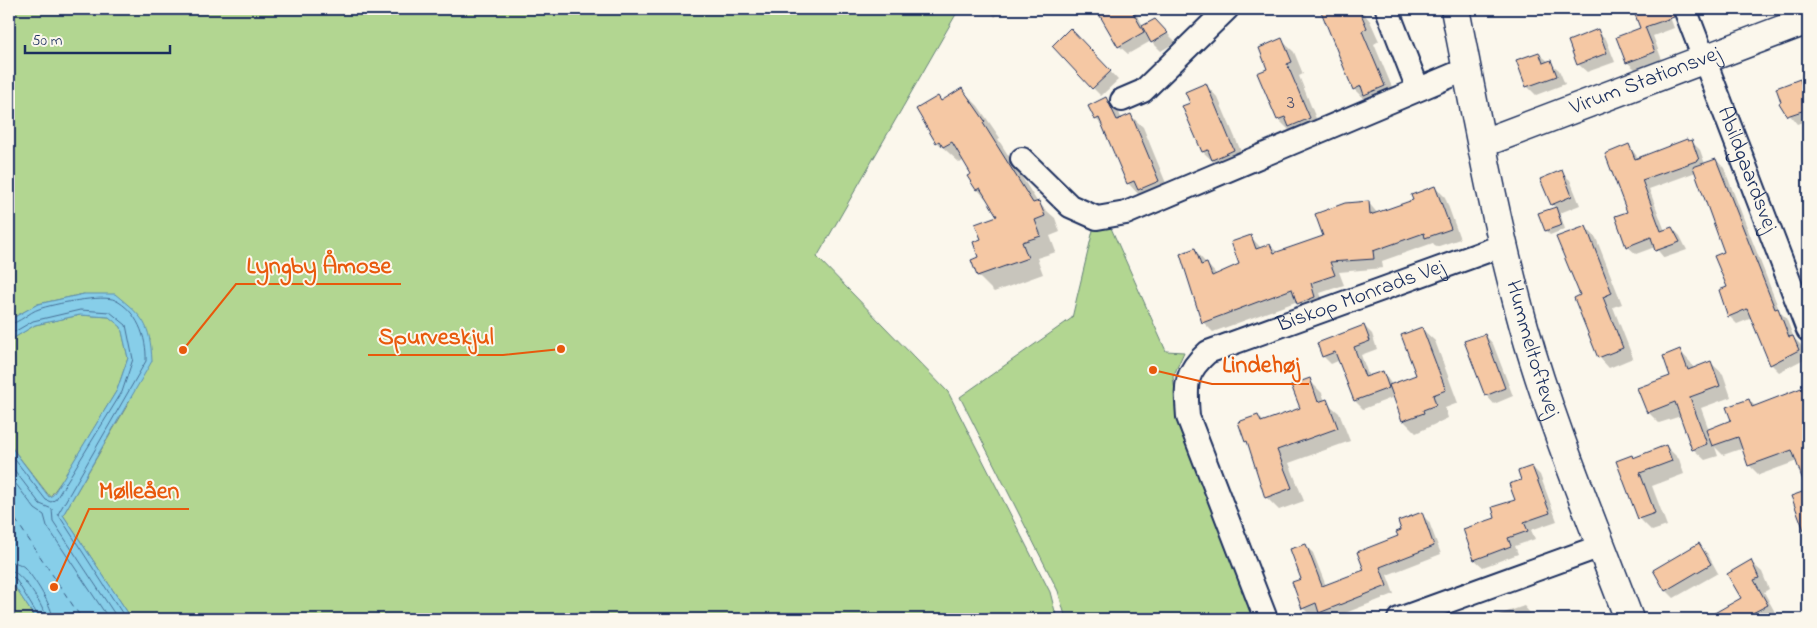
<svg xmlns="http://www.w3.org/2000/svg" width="1817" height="628" font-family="'Indie Flower',sans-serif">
<rect width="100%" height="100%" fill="#fbf7ec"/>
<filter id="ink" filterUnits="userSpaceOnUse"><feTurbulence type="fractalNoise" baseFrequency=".02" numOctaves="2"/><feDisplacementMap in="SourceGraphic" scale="10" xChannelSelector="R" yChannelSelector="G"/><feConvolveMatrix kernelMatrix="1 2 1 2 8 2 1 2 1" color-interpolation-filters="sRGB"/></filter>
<g filter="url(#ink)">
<path fill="#b2d691" stroke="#668278" d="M 9,9 L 959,9 L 817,257 L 948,392 L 1050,592 L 1057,619 L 132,619 L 63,515 L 128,404 L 150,339 L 84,294 L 38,304 L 9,320 Z
M 1094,226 L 1111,228 L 1166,351 L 1184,352 L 1173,377 L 1178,414 L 1259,619 L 1066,619 L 1058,591 L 960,397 L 1072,318 Z
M 80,315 L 109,317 L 121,326 L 128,358 L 117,390 L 63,479 L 50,497 L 9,444 L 9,341 L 35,325 Z
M 9,578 L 36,619 L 9,619 Z"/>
<path fill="#87cee9" stroke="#5c8eb1" d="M 84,294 L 115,294 C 144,318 150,323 152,361 L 63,515 L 132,619 L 36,619 L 9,578 L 9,444 L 49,497 L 53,495 L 117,390 L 128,358 L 121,327 L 109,317 L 80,315 L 35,325 L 9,341 L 9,320 L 38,304 Z"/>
<path fill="#0003" d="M 988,9 L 1006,9 L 995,17 Z
M 1105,9 L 1133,9 L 1144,27 L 1155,21 L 1176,42 L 1161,51 L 1151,41 L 1128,54 L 1119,46 L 1100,12 Z
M 1196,9 L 1210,9 L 1203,16 Z
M 1321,9 L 1360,9 L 1370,21 L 1379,41 L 1374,44 L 1397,99 L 1367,102 L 1354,89 Z
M 1635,9 L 1667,9 L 1674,28 L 1653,36 L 1662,60 L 1636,70 L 1627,62 L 1642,29 Z
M 1725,9 L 1745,9 L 1731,15 Z
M 1597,31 L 1606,39 L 1615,62 L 1587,72 L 1578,64 Z
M 1079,38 L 1118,80 L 1101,96 L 1093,88 Z
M 1281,40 L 1294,52 L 1303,74 L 1299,76 L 1321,131 L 1291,132 L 1278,119 L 1269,69 Z
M 1538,53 L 1559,70 L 1565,84 L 1536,95 L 1527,86 Z
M 1799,81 L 1808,90 L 1808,120 L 1797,124 L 1781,104 Z
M 1206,85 L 1218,98 L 1246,163 L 1216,164 L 1203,152 L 1191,103 Z
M 962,90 L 978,106 L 1000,138 L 998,139 L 1038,203 L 1055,218 L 1060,232 L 1050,236 L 1056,252 L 1037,258 L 1043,274 L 994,292 L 978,276 L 983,240 L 999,217 L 990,203 L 977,189 L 973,174 L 964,160 L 960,163 L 937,142 L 938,97 L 943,102 Z
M 1106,98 L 1118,110 L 1122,120 L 1131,116 L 1143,127 L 1170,193 L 1139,195 L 1128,183 L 1105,128 L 1096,119 Z
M 1692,142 L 1700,150 L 1705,164 L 1716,160 L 1724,168 L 1780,312 L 1786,318 L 1794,338 L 1801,345 L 1806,358 L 1779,372 L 1771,364 L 1752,318 L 1737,324 L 1729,316 L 1726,253 L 1696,172 L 1649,189 L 1665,231 L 1672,228 L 1680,236 L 1687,250 L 1664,258 L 1655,247 L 1636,254 L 1627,246 L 1629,146 L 1639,159 Z
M 1561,172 L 1570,180 L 1580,205 L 1560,213 L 1565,229 L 1550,235 L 1546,231 L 1556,208 L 1552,204 Z
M 1435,187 L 1445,197 L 1460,239 L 1436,247 L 1433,243 L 1382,261 L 1383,268 L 1339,272 L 1344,285 L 1320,293 L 1325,307 L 1308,313 L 1298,301 L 1213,332 L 1203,322 L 1194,250 L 1217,275 L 1241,265 L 1250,236 L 1261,248 L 1270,245 L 1278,253 L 1325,237 L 1368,202 L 1378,214 L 1414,201 Z
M 1586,227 L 1596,238 L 1622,304 L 1613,307 L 1633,358 L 1609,368 L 1599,357 Z
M 1364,326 L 1372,334 L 1377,349 L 1361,355 L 1369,377 L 1383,372 L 1392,385 L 1418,376 L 1422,329 L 1435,341 L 1458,403 L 1445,408 L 1448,418 L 1416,433 L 1403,420 L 1394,397 L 1363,409 L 1355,401 L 1340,360 L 1331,364 L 1323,356 Z
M 1485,335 L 1493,344 L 1513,396 L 1494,404 L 1486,395 Z
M 1680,351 L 1691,363 L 1694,369 L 1711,363 L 1723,374 L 1731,397 L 1701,408 L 1709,430 L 1733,421 L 1749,400 L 1756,407 L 1803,389 L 1808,393 L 1808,491 L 1797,461 L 1759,475 L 1750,466 L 1743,448 L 1723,455 L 1715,447 L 1718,456 L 1705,460 L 1693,449 L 1681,416 L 1659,423 L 1648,412 L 1672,377 Z
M 1309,380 L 1322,393 L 1325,401 L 1339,413 L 1350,441 L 1289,463 L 1304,501 L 1279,510 L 1266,497 L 1249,445 L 1246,441 L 1258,416 L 1264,422 L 1301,409 Z
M 1666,446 L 1679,459 L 1684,474 L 1652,486 L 1667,526 L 1652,531 L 1639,518 L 1632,456 L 1634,459 Z
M 1532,467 L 1540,475 L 1557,521 L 1531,530 L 1535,539 L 1515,546 L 1518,554 L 1483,567 L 1475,560 L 1465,530 L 1497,518 L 1516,500 L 1523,481 Z
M 1421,514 L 1429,522 L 1441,554 L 1387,575 L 1394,594 L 1330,619 L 1321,612 L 1311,616 L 1303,608 L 1305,545 L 1313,553 L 1326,586 L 1365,571 Z
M 1698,545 L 1707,553 L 1718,573 L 1674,598 L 1666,590 Z
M 1751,562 L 1762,572 L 1769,589 L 1764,592 L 1777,616 L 1774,619 L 1720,619 L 1742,599 Z
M 1524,606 L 1535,619 L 1487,619 Z"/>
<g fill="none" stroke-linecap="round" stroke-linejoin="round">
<path stroke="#466f96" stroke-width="1" d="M 9,324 C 20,323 29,312 39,309 C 52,304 104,294 115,300 C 137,311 147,337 146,361 L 58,514 L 126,619
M 9,335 L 33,321 L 80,310 L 110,312 L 126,325 L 133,359 L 122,392 L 56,499 L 51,502 L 46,500 L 9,452
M 9,463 L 40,504 L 52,509 L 53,521 L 118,619
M 9,475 L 35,509 L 44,515 L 47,526 L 109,619
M 9,562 C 14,562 19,563 24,567 C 33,576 53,607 53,619
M 9,570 C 21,570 45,608 46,619
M 9,576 L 15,578 L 40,619"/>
<path stroke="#365781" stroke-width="1" stroke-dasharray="6 5" stroke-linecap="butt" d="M 9,510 L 82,619"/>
</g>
<path fill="#f5c8a4" stroke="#1b2f5e" d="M 1096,9 L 1131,9 L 1144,32 L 1118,47 Z
M 1320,9 L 1359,9 L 1367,28 L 1362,31 L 1385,86 L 1364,95 L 1361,86 L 1353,90 Z
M 1633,9 L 1672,9 L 1674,17 L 1645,27 L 1655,52 L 1626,63 L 1616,37 L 1640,28 Z
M 1155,19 L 1168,33 L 1151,43 L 1142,26 Z
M 1070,28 L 1111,71 L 1092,89 L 1052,46 Z
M 1598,29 L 1607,53 L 1577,65 L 1568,41 Z
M 1282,38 L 1292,62 L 1287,64 L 1310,118 L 1289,127 L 1285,117 L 1277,120 L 1257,73 L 1267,69 L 1259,48 Z
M 1539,52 L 1543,63 L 1551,60 L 1557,76 L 1526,87 L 1516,60 Z
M 1800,79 L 1808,109 L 1787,116 L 1779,103 L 1781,102 L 1776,88 Z
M 1206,83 L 1234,150 L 1212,160 L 1208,150 L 1202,152 L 1182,106 L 1190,103 L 1185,92 Z
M 962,88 L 985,121 L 983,123 L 1033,203 L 1039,201 L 1045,216 L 1035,220 L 1041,236 L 1022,242 L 1028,258 L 977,276 L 971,260 L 978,257 L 973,242 L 981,239 L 975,224 L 997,216 L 980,188 L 976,190 L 967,176 L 971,174 L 952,142 L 943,147 L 939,141 L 936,143 L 916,109 L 938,96 L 941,101 Z
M 1106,97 L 1117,120 L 1131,114 L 1159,181 L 1138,190 L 1134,181 L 1127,184 L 1099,118 L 1095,120 L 1088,106 Z
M 1687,139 L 1688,141 L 1692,140 L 1699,160 L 1642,180 L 1661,231 L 1672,227 L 1680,242 L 1655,251 L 1651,237 L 1626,247 L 1615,216 L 1627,212 L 1605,154 L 1629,144 L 1635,159 Z
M 1716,159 L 1775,309 L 1778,308 L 1789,337 L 1793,336 L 1799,350 L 1770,365 L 1747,309 L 1728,317 L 1719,290 L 1727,287 L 1714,256 L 1724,252 L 1693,167 Z
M 1562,170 L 1572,196 L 1551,205 L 1540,179 Z
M 1435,186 L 1451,229 L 1425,238 L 1424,233 L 1373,251 L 1374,259 L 1330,262 L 1335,275 L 1311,283 L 1315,297 L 1297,304 L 1292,289 L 1202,323 L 1180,254 L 1195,248 L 1201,265 L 1207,263 L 1212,276 L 1239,264 L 1231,242 L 1251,235 L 1256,249 L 1270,244 L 1274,253 L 1323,236 L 1315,214 L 1345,203 L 1369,201 L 1370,215 L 1413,200 L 1411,195 Z
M 1556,207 L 1562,225 L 1545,231 L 1538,213 Z
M 1586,226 L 1612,293 L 1603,297 L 1623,348 L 1598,358 L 1574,298 L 1580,295 L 1556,237 Z
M 1364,325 L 1370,341 L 1354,347 L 1365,377 L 1383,371 L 1389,388 L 1354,401 L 1335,352 L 1322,357 L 1317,343 Z
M 1422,327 L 1446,390 L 1433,395 L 1436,405 L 1423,410 L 1424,413 L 1402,421 L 1389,385 L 1416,375 L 1401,335 Z
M 1485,334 L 1505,388 L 1485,396 L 1464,341 Z
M 1680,349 L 1688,370 L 1711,361 L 1720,386 L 1690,397 L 1707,444 L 1692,450 L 1675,402 L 1647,413 L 1637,388 L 1670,376 L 1663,356 Z
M 1310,378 L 1318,402 L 1327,399 L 1338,428 L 1277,450 L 1292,488 L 1265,498 L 1247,441 L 1245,442 L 1238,422 L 1258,415 L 1261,422 L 1300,408 L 1291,385 Z
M 1804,387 L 1808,399 L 1808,489 L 1806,489 L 1792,450 L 1748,466 L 1738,437 L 1712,446 L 1706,430 L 1731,420 L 1726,407 L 1749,399 L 1752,407 Z
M 1666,445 L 1672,461 L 1640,473 L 1655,513 L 1638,519 L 1616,461 L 1632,455 L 1633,458 Z
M 1532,466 L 1550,513 L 1524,522 L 1528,531 L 1508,538 L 1511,546 L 1474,560 L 1463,529 L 1495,518 L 1492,507 L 1515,500 L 1509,484 L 1521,480 L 1518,471 Z
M 1808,490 L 1808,537 L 1807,538 L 1791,496 Z
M 1422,512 L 1434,546 L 1380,567 L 1387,586 L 1319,613 L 1316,603 L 1302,609 L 1292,582 L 1301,579 L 1290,549 L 1306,544 L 1322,586 L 1364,570 L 1357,552 L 1398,536 L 1396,532 L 1401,530 L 1398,521 Z
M 1699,543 L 1711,564 L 1665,591 L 1653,570 Z
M 1751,560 L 1759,578 L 1754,580 L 1768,605 L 1741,619 L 1704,619 L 1741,598 L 1727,574 Z"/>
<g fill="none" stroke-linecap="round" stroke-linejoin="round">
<g stroke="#1b2f5e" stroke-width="26">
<g id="minor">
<path d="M 1387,9 L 1418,89"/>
<path id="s1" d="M 1685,9 L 1808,330"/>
<path d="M 1122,100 L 1143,91 L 1227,9"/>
<path d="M 1022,159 L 1070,206 L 1097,218 L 1126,213 L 1467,69"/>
<path id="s2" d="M 1266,619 L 1188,417 C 1186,386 1183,374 1208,352 L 1504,245"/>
<path d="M 1399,619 L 1601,546"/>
</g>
</g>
<g stroke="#1b2f5e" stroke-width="31">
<g id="tertiary">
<path id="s3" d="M 1455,9 C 1476,115 1495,223 1524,327 C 1552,426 1593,523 1629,619"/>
<path id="s4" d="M 1483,143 L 1808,20"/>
</g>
</g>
<use href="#minor" stroke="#fbf7ec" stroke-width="22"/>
<use href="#tertiary" stroke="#fbf7ec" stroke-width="28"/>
</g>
</g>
<g text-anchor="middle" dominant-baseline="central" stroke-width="4" stroke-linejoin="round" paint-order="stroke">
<g font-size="20" fill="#525570">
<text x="1291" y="103">3</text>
</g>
<g font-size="22" fill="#1b2f5e" stroke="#fbf7ec">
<text stroke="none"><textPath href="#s4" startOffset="174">Virum Stationsvej</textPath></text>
<text stroke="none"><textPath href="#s1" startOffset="172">Abildgaardsvej</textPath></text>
<text stroke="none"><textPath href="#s2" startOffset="451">Biskop Monrads Vej</textPath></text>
<text stroke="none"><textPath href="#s3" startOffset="349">Hummeltoftevej</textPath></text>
</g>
</g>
<path fill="none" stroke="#e8590c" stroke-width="2" d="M183 350L236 284H401M561 349L503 355H368M1153 370L1212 384H1309M54 587L89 509H189"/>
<g fill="#e8590c" stroke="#fbf7ec" stroke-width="2">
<circle cx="183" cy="350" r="5"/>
<circle cx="561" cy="349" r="5"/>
<circle cx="1153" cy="370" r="5"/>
<circle cx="54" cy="587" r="5"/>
</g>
<g font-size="24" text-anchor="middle" font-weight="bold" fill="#e8590c" stroke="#fbf7ec" stroke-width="4" stroke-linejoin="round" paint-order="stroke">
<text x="319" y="273">Lyngby Åmose</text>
<text x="436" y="344">Spurveskjul</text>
<text x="1261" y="372">Lindehøj</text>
<text x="139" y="498">Mølleåen</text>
</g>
<rect width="1817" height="628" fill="none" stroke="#fbf7ec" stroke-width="30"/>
<rect x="15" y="15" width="1787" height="598" fill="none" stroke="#1b2f5e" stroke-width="2" filter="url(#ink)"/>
<path d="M25 45v8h145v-8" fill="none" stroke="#1b2f5e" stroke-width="2.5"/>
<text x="32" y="45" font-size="15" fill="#1b2f5e" stroke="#fbf7ec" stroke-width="4" paint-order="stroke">50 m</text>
</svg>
